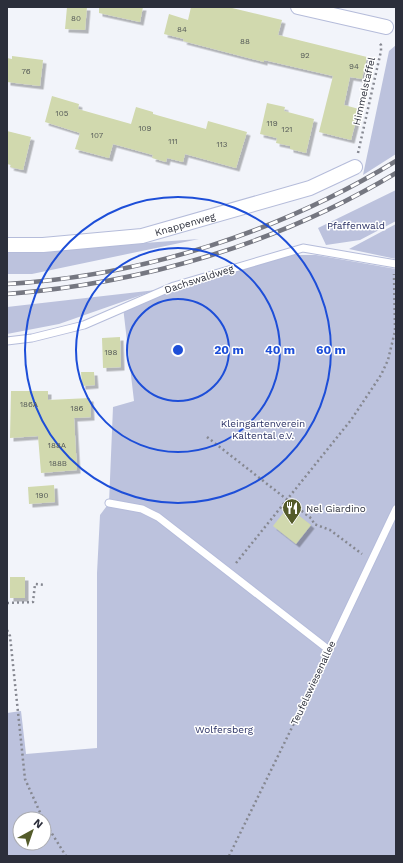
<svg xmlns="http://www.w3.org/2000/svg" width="403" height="863" font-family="'Work Sans',sans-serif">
<defs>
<filter id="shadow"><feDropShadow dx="3.5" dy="3.5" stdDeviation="0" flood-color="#0004"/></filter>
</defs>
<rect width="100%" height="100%" fill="#f2f4fa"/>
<path fill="#bcc2dd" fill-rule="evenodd" d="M 396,45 L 396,154 L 363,175 L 389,51 Z
M 396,190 L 396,221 L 360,240 L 326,245 L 318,228 Z
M 396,224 L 396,259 L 349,249 Z
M 199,239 L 32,274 L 7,274 L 7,253 Z
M 290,255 L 316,255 L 396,269 L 396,856 L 7,856 L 7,713 L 21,711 L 26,754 L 97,748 L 97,573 L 100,515 L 109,503 L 113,407 L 134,401 L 123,307 L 174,286 ZM 20,819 L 44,819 L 44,843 L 20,843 Z
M 156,290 L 59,324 L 7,334 L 7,307 Z"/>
<path fill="#d1d9ae" filter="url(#shadow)" d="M 67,7 L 87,7 L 85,30 L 65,29 Z
M 99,7 L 143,7 L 140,22 L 99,13 Z
M 191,7 L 228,7 L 282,20 L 278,35 L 367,57 L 362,79 L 350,77 L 344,105 L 359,109 L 351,140 L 319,132 L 333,76 L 264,60 L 264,62 L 183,41 L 184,39 L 164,34 L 169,14 L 188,20 Z
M 12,56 L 43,60 L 40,86 L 7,82 L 7,58 L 12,59 Z
M 52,96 L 79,104 L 78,109 L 131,124 L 136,107 L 153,112 L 153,114 L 206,129 L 208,121 L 247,132 L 236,168 L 185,154 L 183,162 L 167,158 L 166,162 L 152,158 L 153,155 L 113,144 L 109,158 L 75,149 L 80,133 L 45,122 Z
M 267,103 L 285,107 L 284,111 L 314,119 L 306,153 L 290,149 L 290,146 L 276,143 L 277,138 L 260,134 Z
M 7,131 L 31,137 L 23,170 L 10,167 L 11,165 L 7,164 Z
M 120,337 L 121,367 L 103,368 L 102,338 Z
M 81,372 L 94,372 L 95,385 L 82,386 Z
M 11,391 L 48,391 L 48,400 L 90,398 L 91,417 L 74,418 L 77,470 L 41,473 L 38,436 L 10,438 Z
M 54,485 L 55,502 L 29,504 L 28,487 Z
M 288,507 L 311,525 L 296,544 L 273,526 Z
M 10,577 L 25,577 L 25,598 L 10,598 Z"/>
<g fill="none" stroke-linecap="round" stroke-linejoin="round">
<g stroke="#b5bcda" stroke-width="9">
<path id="service" d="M 7,341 L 32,338 L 84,325 L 174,286 L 303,248 L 396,264
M 109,503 L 142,509 L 158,517 L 329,650 L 396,509"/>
</g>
<g stroke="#b5bcda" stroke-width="16">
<g id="minor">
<path d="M 298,7 L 386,27"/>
<path id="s1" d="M 7,245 L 43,245 L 142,236 L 310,188 L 355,167"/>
</g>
</g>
<path stroke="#868891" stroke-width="2.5" stroke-dasharray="2 3" stroke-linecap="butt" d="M 358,153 L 381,51 L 381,45 L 378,42
M 207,437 L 312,519 L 314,524 L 330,530 L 362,554
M 236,563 L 351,420 L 381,375 L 388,360 L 395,331 L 394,274
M 7,603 L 33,602 L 35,584 L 45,585
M 7,630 L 10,636 L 25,779 L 43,819
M 44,821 L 66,856
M 229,856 L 325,660"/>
<use href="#service" stroke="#fff" stroke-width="7"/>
<use href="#minor" stroke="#fff" stroke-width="14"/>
<g stroke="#757781" stroke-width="4.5">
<path id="rail" d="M 7,284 C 143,276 280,232 396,161
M 7,294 C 144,283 278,244 396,173"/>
</g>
<use href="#rail" stroke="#fff" stroke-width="3" stroke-dasharray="9" stroke-linecap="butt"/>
</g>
<g fill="none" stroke="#1d4ed8" stroke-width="2">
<circle cx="178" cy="350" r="51"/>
<circle cx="178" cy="350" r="102"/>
<circle cx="178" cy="350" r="153"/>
</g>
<defs>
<g id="restaurant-pin" transform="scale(1)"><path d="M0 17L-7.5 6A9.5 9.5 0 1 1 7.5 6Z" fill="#545b2a" stroke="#fff"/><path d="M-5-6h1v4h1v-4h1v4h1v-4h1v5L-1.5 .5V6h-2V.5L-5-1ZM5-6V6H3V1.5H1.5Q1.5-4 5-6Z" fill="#fff"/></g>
</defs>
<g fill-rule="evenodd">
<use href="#restaurant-pin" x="292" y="508"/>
</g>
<g text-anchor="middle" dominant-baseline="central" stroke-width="3" stroke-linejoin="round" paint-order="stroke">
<g font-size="8" fill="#555a58">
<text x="76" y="18">80</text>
<text x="182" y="29">84</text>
<text x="245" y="41">88</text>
<text x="305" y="55">92</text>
<text x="354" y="66">94</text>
<text x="26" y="71">76</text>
<text x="62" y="113">105</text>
<text x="272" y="123">119</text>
<text x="145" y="128">109</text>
<text x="287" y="129">121</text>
<text x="97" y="135">107</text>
<text x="173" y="141">111</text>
<text x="222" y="144">113</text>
<text x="111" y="352">198</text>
<text x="29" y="404">186A</text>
<text x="77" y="408">186</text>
<text x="57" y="445">188A</text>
<text x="58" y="463">188B</text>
<text x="42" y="495">190</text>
</g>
<g font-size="10" fill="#2c2f3b" stroke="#fff">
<text transform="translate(364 91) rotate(-77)">Himmelstaffel</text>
<text stroke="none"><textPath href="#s1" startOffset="180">Knappenweg</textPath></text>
<text transform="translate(199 279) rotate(-18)">Dachswaldweg</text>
<text transform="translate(313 683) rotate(-65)">Teufelswiesenallee</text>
</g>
<g font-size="10" fill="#2b3265" stroke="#fff">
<text x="356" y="225">Pfaffenwald</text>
<text x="263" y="423">Kleingartenverein<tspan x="263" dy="12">Kaltental e.V.</tspan></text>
<text x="224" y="729">Wolfersberg</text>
</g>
<g font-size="10" fill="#2c2f3b" stroke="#fff" text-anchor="start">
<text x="306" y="508">Nel Giardino</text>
</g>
</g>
<circle cx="178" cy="350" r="6" fill="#1d4ed8" stroke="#fff" stroke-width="2"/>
<g font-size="12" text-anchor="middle" font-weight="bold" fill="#1d4ed8" stroke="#fff" stroke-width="3" stroke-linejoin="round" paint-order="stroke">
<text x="229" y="354">20 m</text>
<text x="280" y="354">40 m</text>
<text x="331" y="354">60 m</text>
</g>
<rect width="403" height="863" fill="none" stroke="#2c2f3b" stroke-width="16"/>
<g transform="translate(32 831) rotate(40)"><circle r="19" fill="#ffffff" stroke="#abacb1"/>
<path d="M0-3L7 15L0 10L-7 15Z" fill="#545b2a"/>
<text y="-6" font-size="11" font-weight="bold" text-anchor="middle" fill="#2c2f3b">N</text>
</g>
</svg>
